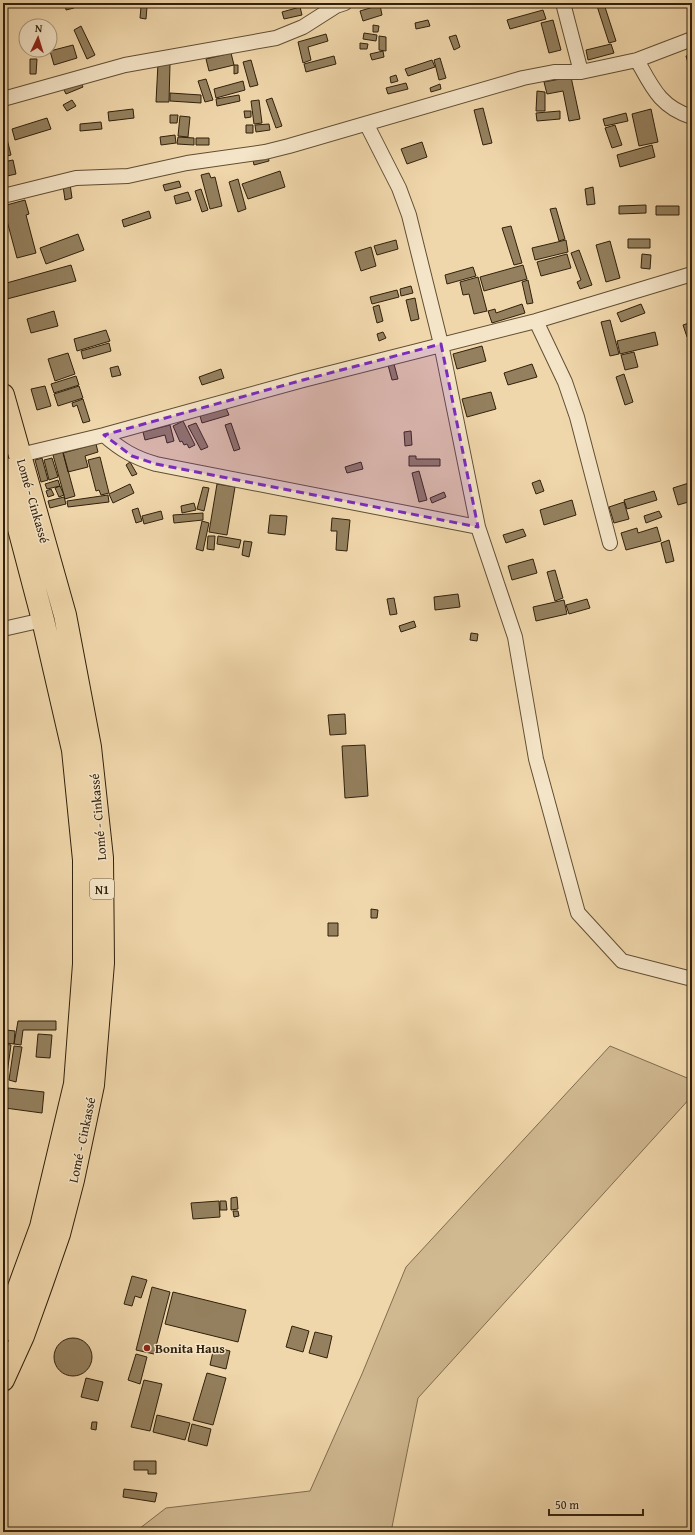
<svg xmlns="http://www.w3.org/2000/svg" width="695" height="1535" font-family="'Gentium Book Plus',serif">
<rect width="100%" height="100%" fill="#f0d7ab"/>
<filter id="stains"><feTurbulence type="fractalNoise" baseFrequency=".005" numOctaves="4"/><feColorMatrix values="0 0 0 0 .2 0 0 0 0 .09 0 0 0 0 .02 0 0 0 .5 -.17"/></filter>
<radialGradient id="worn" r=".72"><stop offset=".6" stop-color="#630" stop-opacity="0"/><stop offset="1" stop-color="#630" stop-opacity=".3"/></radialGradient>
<path fill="#d0b890" stroke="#806c4e" d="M 610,1046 L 692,1080 L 692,1096 L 418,1398 L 391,1532 L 135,1532 L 166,1508 L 310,1491 L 362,1374 L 406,1267 Z"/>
<path fill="#94805e" stroke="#31210b" d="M 65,3 L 73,3 L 74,8 L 66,10 Z
M 604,4 L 616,41 L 609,43 L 597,6 Z
M 380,5 L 382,15 L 363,21 L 360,11 Z
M 141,7 L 147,7 L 146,19 L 140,18 Z
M 300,7 L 302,15 L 284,19 L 282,12 Z
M 543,10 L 546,19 L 510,29 L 507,20 Z
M 428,20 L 430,26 L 416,29 L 415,23 Z
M 553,20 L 561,50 L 549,53 L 541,23 Z
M 373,25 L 379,26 L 378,32 L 373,32 Z
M 81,26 L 95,55 L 87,59 L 74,30 Z
M 364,33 L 377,35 L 376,41 L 363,39 Z
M 326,34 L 328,41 L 308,47 L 311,60 L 303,63 L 298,42 Z
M 456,35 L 460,47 L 454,50 L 449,37 Z
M 379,36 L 386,37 L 386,51 L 379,50 Z
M 360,43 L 368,44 L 367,49 L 360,49 Z
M 611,44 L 614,53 L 588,60 L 586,50 Z
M 73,45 L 77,58 L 54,65 L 50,51 Z
M 383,51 L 384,57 L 372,60 L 370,54 Z
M 231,53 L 234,65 L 209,71 L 206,59 Z
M 692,54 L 692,77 L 686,56 Z
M 334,56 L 336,64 L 306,72 L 304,64 Z
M 440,58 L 446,78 L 439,80 L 434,60 Z
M 30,59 L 37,59 L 36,74 L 30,74 Z
M 251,60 L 258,85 L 250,87 L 243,62 Z
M 432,60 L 435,67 L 408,76 L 405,69 Z
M 158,63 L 170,64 L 169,102 L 156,102 Z
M 234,65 L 238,65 L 238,73 L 234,74 Z
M 396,75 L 398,81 L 391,83 L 390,77 Z
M 571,77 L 580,119 L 569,121 L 563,91 L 547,94 L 544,82 Z
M 206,79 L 213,100 L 205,102 L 198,81 Z
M 80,81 L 83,87 L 66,94 L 63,88 Z
M 243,81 L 245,90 L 216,98 L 214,89 Z
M 406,83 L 408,89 L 388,94 L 386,88 Z
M 440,84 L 441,89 L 431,92 L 430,88 Z
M 537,91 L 545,92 L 545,111 L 536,111 Z
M 170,93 L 201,95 L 201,103 L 170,101 Z
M 239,95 L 240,101 L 217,106 L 216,99 Z
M 272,98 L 282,126 L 276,128 L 266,100 Z
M 72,100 L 76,106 L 67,111 L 63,105 Z
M 259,100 L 262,123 L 254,124 L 251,101 Z
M 483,108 L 492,143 L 483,145 L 474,110 Z
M 133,109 L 134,118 L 109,121 L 108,112 Z
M 651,109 L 658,142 L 639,146 L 632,114 Z
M 244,111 L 251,111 L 251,117 L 245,118 Z
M 560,111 L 560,119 L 537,121 L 536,113 Z
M 626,113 L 628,121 L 605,126 L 603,119 Z
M 170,115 L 178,115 L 177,123 L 170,123 Z
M 180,116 L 190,117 L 188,137 L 178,136 Z
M 47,118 L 51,129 L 15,140 L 12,129 Z
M 101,122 L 102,129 L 80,131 L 80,124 Z
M 269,124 L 270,130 L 256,132 L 255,125 Z
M 246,125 L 253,125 L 253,133 L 246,133 Z
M 615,125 L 622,145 L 612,148 L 605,128 Z
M 5,131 L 11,155 L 3,157 L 3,132 Z
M 175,135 L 176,143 L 161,145 L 160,137 Z
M 178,137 L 194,138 L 194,145 L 177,144 Z
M 196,138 L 209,138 L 209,145 L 196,145 Z
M 422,142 L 427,157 L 407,164 L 401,149 Z
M 652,145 L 655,157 L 620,167 L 617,155 Z
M 268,156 L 269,161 L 254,165 L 253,160 Z
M 13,160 L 16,174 L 3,177 L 3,162 Z
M 280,171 L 285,187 L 248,199 L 242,184 Z
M 209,173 L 211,178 L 215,177 L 222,206 L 210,209 L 201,175 Z
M 238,179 L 246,209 L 238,212 L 229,182 Z
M 179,181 L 181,187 L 165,191 L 163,185 Z
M 70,184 L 72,198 L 65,200 L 63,186 Z
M 593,187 L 595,204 L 587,205 L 585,189 Z
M 201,189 L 208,210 L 202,212 L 195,191 Z
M 188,192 L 191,200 L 176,204 L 174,196 Z
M 25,200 L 29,214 L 26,215 L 36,253 L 17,258 L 3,206 Z
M 646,205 L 646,213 L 619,214 L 619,206 Z
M 656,206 L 679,206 L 679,215 L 656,215 Z
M 556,208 L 565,239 L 559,241 L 550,209 Z
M 149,211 L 151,218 L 124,227 L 122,220 Z
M 511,226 L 522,263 L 514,265 L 502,228 Z
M 78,234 L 84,250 L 46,264 L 40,248 Z
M 628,239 L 650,239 L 650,248 L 628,248 Z
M 396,240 L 398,249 L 377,255 L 374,246 Z
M 566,240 L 568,252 L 535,260 L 532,248 Z
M 610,241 L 620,278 L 606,282 L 596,245 Z
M 371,247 L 376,266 L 361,271 L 355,252 Z
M 579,250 L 592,285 L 580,289 L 577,282 L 581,280 L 571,253 Z
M 567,254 L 571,268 L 541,276 L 537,262 Z
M 642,254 L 651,255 L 650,269 L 641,268 Z
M 71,265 L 76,281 L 3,300 L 3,284 Z
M 523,265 L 527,279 L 484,291 L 480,277 Z
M 473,267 L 476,276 L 447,284 L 445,275 Z
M 478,277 L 487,311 L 474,314 L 469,294 L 463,295 L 460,282 Z
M 528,280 L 533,303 L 527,304 L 522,282 Z
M 411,286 L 413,293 L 401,296 L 400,289 Z
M 397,290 L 399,297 L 372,304 L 370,297 Z
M 415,298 L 419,319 L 411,321 L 406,300 Z
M 522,304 L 525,313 L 492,323 L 488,311 L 495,309 L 496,313 Z
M 641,304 L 645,313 L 621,322 L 617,313 Z
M 379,305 L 383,321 L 377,323 L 373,307 Z
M 54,311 L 58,326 L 31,333 L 27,319 Z
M 610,320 L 619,354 L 610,356 L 601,322 Z
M 692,322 L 692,335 L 687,337 L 683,325 Z
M 106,330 L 110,341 L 77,351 L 74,339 Z
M 383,332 L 386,338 L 379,341 L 377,334 Z
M 655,332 L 658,345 L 620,354 L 617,341 Z
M 109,343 L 111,351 L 83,359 L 81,351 Z
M 482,346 L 486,361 L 457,369 L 453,354 Z
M 634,352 L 638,367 L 625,370 L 621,355 Z
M 68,353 L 75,374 L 55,381 L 48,359 Z
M 394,364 L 398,379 L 392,380 L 388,365 Z
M 532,364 L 537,377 L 508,385 L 504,373 Z
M 118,366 L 121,375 L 112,377 L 110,368 Z
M 221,369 L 224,378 L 202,385 L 199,377 Z
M 624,374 L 633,402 L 625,405 L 616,377 Z
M 76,376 L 79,385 L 54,393 L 51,384 Z
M 45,386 L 51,406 L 37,410 L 31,389 Z
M 79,386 L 83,398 L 58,406 L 54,394 Z
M 491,392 L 496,409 L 467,417 L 462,399 Z
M 83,399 L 90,421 L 83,423 L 77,405 L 73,407 L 72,403 Z
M 226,408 L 229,415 L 202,423 L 200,416 Z
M 183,421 L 195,445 L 189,448 L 187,444 L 184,445 L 182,441 L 180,442 L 173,426 Z
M 196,423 L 208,447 L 201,450 L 188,426 Z
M 231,423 L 240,449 L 234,451 L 225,425 Z
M 170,425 L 174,441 L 167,443 L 165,435 L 145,440 L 143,432 Z
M 411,431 L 412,445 L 405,446 L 404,432 Z
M 96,444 L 98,452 L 85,456 L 88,467 L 68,472 L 63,453 Z
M 63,452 L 75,496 L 65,499 L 53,455 Z
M 409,456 L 416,456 L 416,459 L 440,459 L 440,466 L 409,466 Z
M 100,457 L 109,493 L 101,495 L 99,490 L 96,491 L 88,460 Z
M 42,458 L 48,480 L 41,482 L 35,460 Z
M 52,458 L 58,477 L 49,480 L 44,460 Z
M 130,462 L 137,474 L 132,476 L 126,465 Z
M 361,462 L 363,469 L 347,473 L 345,467 Z
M 419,471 L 427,500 L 419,502 L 412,473 Z
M 58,480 L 60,486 L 47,489 L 45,484 Z
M 540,480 L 544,491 L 536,494 L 532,483 Z
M 692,482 L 692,501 L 678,505 L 673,488 Z
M 130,484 L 134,493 L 113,503 L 109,494 Z
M 217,484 L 235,487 L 227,535 L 209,532 Z
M 60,486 L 64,495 L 59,497 L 55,488 Z
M 203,487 L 209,488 L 204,511 L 197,509 Z
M 51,489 L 54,495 L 48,497 L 46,491 Z
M 654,491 L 657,500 L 627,509 L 624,500 Z
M 444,492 L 446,497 L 432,503 L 430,498 Z
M 108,495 L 109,502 L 68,507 L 67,501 Z
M 64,497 L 66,504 L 50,508 L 48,501 Z
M 572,500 L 576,515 L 544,525 L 540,510 Z
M 624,502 L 629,519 L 614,523 L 609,507 Z
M 194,503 L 196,510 L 182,513 L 181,506 Z
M 138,508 L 142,521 L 136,523 L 132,510 Z
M 161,511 L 163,519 L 144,524 L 142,516 Z
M 659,511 L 662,517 L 646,523 L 644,516 Z
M 203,513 L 203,520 L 174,523 L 173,515 Z
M 270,515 L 287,516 L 285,535 L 268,533 Z
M 332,518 L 350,520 L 347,551 L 336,550 L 337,531 L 331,531 Z
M 202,521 L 209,523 L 203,551 L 196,549 Z
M 657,527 L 661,541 L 626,550 L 621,533 L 637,528 L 638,533 Z
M 523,529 L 526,536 L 506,543 L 503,535 Z
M 208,536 L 215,536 L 214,550 L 207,549 Z
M 218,536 L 241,540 L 239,548 L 217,544 Z
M 669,540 L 674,561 L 666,563 L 661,543 Z
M 244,541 L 252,542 L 249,557 L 242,555 Z
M 533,559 L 537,573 L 512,580 L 508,566 Z
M 555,570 L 563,598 L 555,601 L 547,572 Z
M 458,594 L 460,607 L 435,610 L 434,597 Z
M 394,598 L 397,614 L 390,615 L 387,599 Z
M 587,599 L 590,608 L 569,614 L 566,605 Z
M 564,600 L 567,614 L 536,621 L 533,607 Z
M 414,621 L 416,627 L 401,632 L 399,626 Z
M 471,633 L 478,634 L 477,641 L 470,640 Z
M 345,714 L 346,734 L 330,735 L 328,715 Z
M 365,745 L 368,796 L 345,798 L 342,746 Z
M 371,909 L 378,910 L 377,918 L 371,918 Z
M 328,923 L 338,923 L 338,936 L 328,936 Z
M 18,1021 L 56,1021 L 56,1030 L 23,1030 L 21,1045 L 14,1044 Z
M 6,1030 L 15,1031 L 14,1044 L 5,1043 Z
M 38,1034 L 52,1035 L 50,1058 L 36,1057 Z
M 3,1044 L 11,1045 L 6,1081 L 3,1081 Z
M 14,1046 L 22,1047 L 16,1082 L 9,1080 Z
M 8,1088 L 44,1092 L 42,1113 L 5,1108 Z
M 237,1197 L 238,1209 L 231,1210 L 231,1198 Z
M 219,1201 L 220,1217 L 193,1219 L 191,1203 Z
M 220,1201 L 226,1201 L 227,1210 L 220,1210 Z
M 233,1211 L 238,1211 L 239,1216 L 234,1217 Z
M 132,1276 L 147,1280 L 141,1298 L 135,1296 L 132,1306 L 124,1304 Z
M 152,1287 L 170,1292 L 154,1354 L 136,1350 Z
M 173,1292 L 246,1310 L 238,1342 L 165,1324 Z
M 292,1326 L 309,1331 L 303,1352 L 286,1347 Z
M 315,1332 L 332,1336 L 327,1358 L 309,1353 Z
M54 1357a19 19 0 1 1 38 0a19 19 0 1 1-38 0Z
M 214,1347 L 230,1351 L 226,1369 L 210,1365 Z
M 136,1354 L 147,1357 L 140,1384 L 128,1380 Z
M 207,1373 L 226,1378 L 213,1425 L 193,1420 Z
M 86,1378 L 103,1382 L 98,1401 L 81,1397 Z
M 144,1380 L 162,1384 L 150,1431 L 131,1427 Z
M 157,1415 L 190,1423 L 185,1440 L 153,1432 Z
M 92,1422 L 97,1422 L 96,1430 L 91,1429 Z
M 192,1424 L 211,1429 L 207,1446 L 188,1441 Z
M 134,1461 L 156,1461 L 156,1474 L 148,1474 L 148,1470 L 134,1470 Z
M 124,1489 L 157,1493 L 155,1502 L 123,1497 Z"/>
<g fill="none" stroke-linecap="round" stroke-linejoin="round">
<g stroke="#614e33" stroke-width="16">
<path id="street" d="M 563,3 L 581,72
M 637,60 C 652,87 660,107 692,117
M 3,99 L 125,65 L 276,38 L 303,27 L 336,6 L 345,3
M 367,125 L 399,188 L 409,215 L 441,344 L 478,527 L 515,637 L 536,759 L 578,913 L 622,961 L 692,979
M 3,196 L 76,178 L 128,176 L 187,163 L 265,152 L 289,146 L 523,78 L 554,72 L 581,72 L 637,60 L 692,39
M 536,321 L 565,382 L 577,417 L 610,543
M 104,435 C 121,450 135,458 156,464 L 478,527
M 20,455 L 104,435 L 303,380 L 536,321 L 692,274
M 3,629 L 43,620"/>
</g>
<g stroke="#31210b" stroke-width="24">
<path id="highway" d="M 3,395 L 65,615 L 90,747 L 102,858 L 103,963 L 93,1085 L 73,1180 L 59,1234 L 42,1283 L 23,1336 L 3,1380
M 3,468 L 43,620 L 73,750 L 84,860 L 84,964 L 75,1084 L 41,1227 L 3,1331"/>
</g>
<use href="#street" stroke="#f5e5c8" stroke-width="14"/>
<use href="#highway" stroke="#f0d7ab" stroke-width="22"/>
</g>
<path fill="#7b2cbf" fill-opacity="0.2" stroke="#7b2cbf" stroke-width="3" stroke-dasharray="8 5" stroke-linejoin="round" d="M 441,344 L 478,527 L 156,464 L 132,456 L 104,435 L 303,380 Z"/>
<circle fill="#8f2418" stroke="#f5e5c8" stroke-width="1.5" cx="147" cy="1348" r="4"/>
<g text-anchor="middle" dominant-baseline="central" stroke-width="3" stroke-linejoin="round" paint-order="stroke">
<rect fill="#f5e5c8" stroke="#6c5c44" stroke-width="1" x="90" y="879" width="24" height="20" rx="3"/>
<g font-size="12" font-weight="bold" fill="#31210b">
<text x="102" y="889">N1</text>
</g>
<g font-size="13" fill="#31210b" stroke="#f5e5c8">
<text transform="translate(33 501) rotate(74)">Lomé - Cinkassé</text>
<text transform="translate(98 817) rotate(-95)">Lomé - Cinkassé</text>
<text transform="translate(82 1140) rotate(-78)">Lomé - Cinkassé</text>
</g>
<g font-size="13" font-weight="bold" fill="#31210b" stroke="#f5e5c8" text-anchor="start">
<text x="155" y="1348">Bonita Haus</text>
</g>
</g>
<rect width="695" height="1535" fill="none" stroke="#f0d7ab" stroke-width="16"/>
<rect x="4" y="4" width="687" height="1527" fill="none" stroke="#31210b" stroke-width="2"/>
<rect x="8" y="8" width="679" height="1519" fill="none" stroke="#31210b"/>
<g transform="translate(38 38) rotate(4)"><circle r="19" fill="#f5e5c8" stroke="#a7977c"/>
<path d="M0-3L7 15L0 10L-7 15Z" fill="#8f2418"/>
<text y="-6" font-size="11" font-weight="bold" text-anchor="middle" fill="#31210b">N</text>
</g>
<path d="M549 1509v6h94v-6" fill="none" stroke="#31210b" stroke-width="2"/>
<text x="555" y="1509" font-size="12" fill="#31210b" stroke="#f5e5c8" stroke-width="3" paint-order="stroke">50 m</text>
<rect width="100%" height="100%" filter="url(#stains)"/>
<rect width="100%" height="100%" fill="url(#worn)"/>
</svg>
